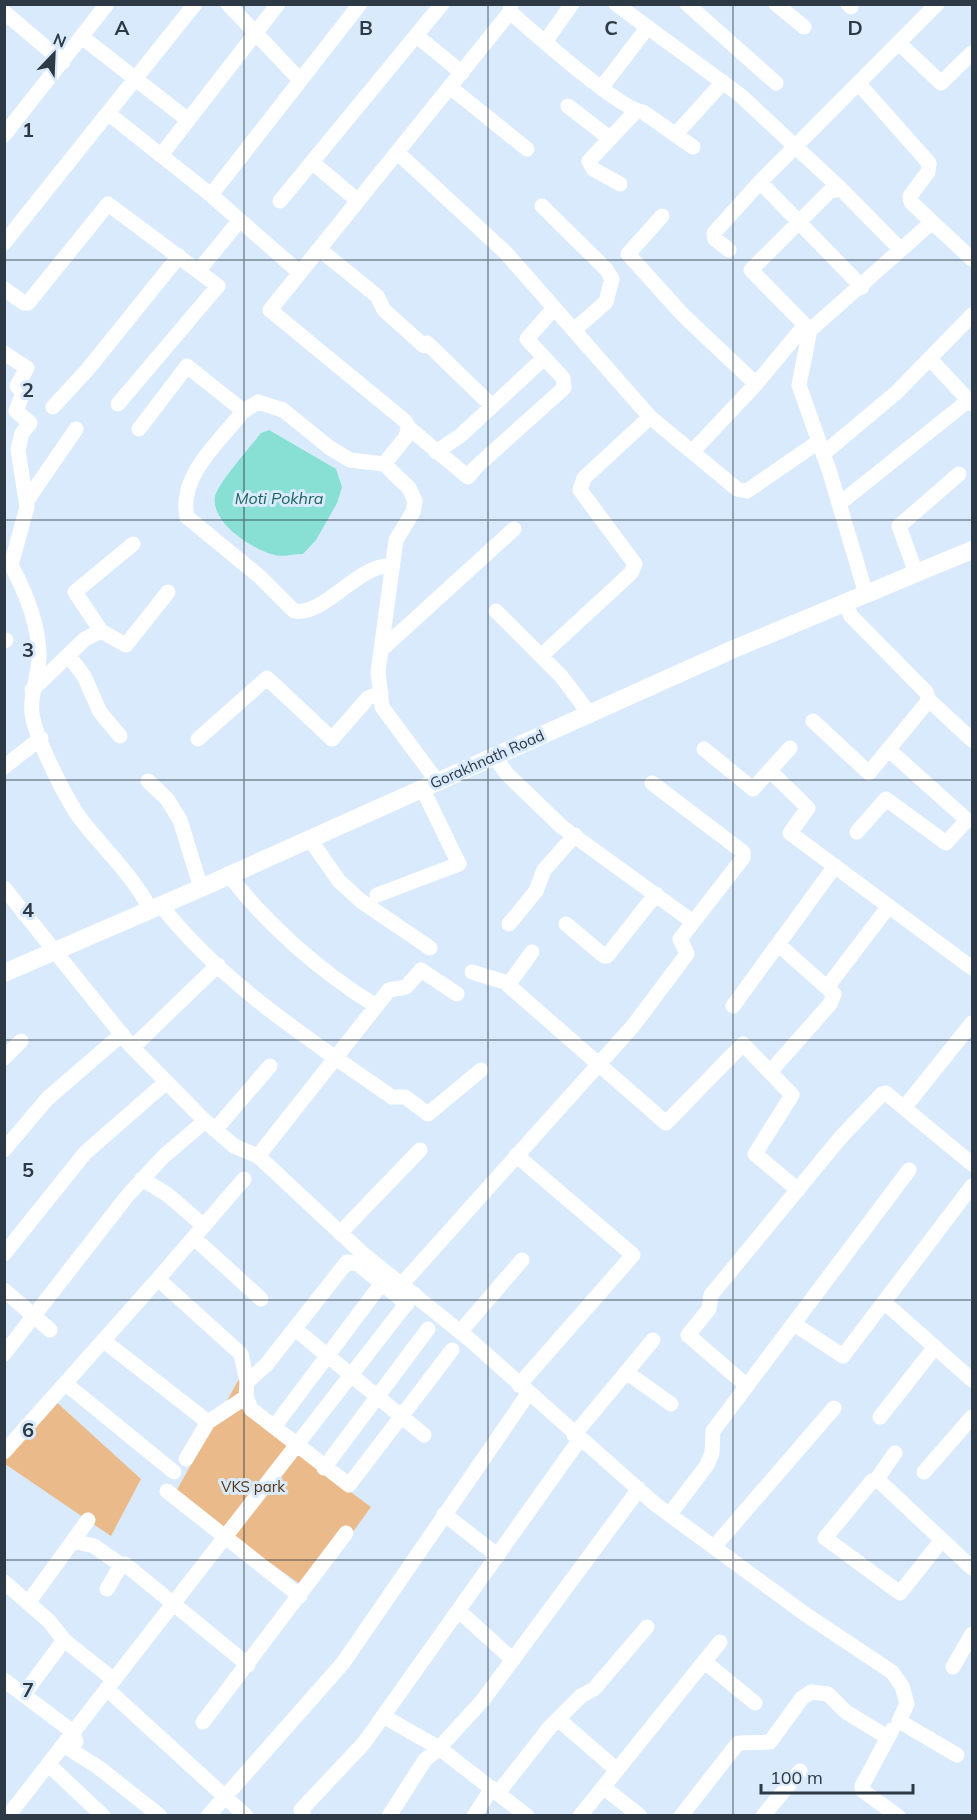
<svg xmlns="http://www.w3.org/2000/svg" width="977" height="1820" font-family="Mulish,sans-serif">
<rect width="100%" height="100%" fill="#d8eafb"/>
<path fill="#eaba8b" d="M 243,1372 L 242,1401 L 248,1416 L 371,1507 L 310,1591 L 174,1495 Z
M 53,1399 L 141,1479 L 111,1536 L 5,1464 L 4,1451 Z"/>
<path fill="#88dfd4" d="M 269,430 L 336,469 L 342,487 L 337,503 L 316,540 L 303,554 C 294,554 283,557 275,555 C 253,550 211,523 215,497 C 217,484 252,445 261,433 Z"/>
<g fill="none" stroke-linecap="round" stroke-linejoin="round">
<path stroke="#fff" stroke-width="15" d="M 228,4 L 299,79
M 616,4 L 740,95 L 841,189
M 687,4 L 776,83
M 776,4 L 804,27
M 848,4 L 851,7
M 4,12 L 63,62
M 510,12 C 532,31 620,110 643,112 L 693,147
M 417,36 L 462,73
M 82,37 L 188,120
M 545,42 L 572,4
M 900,44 L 941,83 L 972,53
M 859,84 L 929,163 L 928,172 L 910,196 L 911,202 L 932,222
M 450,87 L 527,149
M 602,87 L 647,28
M 568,106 L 608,137
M 109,114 L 211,195 L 299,272
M 4,135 L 107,4
M 675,135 L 723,82
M 398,153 L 506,253 L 650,417 L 737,489 L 747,491 L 818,442
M 162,154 L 278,4
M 312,162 L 358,201
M 760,182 L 862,287
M 620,184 L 593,169 L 589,161 L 635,112
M 211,195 L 360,4
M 280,201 L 442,4
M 542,206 L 606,269 L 612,279 L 606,302 L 574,330
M 662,216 L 628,254 L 683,315 L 756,384 L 805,325 L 751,270 L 830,191 L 841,189 L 901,250
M 4,243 L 195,4
M 319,249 L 377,296 L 384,310 L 424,346
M 729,250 L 715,239 L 714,233 L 760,182 L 937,4
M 199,270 L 239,221
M 4,289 L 24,303 L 28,303 L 108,204 L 218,286 L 118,404
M 805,325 L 809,335 L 799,385 L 830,473 L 866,594
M 808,332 L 932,222 L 972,259
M 427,343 L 492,406
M 4,353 L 27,368 L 17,386 L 23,393 L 16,411 L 30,423 L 22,433 L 18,450 L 27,507 L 11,565 C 26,593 39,624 39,656 C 39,677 28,698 33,719 C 38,742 68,804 83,822 C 106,851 133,876 150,909
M 930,359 L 972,404
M 53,407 L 88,369 L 179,256
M 242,412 L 258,402 L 283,410 L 330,448 L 350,460 L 384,464
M 409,428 L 468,477 L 476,467 L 564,388 L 563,378 L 527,339 L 554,308
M 139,429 L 187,366 L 241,409 L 241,414 C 218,443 178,477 187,517 L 260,577 L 294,611 C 325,617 359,562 393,566
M 436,452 L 460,436 L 543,359
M 692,452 L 756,384
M 823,454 L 897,392 L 972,315
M 26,502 L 76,429
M 839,504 L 969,400
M 916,573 L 899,526 L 959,474
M 496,611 L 561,676 L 589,713
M 101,631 L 75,592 L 133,544
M 4,641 L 6,640
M 381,650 L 514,529
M 68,655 L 84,676 L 100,712 L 120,736
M 541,656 L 631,573 L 635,564 L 580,490 L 584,478 L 650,417
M 32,690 L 85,639 L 101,631 L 126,645 L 168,592
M 929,700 L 972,740
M 813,721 L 869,773 L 929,700 L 926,692 L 851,616 L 845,603
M 198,739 L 267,678 L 332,739 L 368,698 L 381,693
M 704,749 L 753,789 L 790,748
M 494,756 L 507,774 L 562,827 L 693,922
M 4,767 L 41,738
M 770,771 L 808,808 L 790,833 L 972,968
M 148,781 L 167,799 L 180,820 L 201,888
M 437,781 L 382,707 L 378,672 L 396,540 L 413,512 L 415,501 L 409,488 L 384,464 L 405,438 L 409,428 L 405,421 L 270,310 L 510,12 L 511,4
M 857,832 L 886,799 L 946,843 L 967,820 L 889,750
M 309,838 L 339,881 L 361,901 L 430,948
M 228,874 C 268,926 321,972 376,1006
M 4,888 L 131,1046 L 205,1121 L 234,1146 L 258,1156 L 362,1253 L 469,1339 L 655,1504 L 805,1614 L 892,1672 L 902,1686 L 907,1704 L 899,1721 L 957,1755
M 377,895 L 459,864 L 422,788
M 160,904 C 221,983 310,1040 392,1097 L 405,1097 L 428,1114 L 481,1070
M 509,924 L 536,891 L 544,870 L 575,835
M 566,924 L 604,956 L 607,956 L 656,894
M 532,952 L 508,985 L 666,1123 L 743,1044 L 792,1095 L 755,1154 L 798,1190
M 472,972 L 508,983
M 828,986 L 889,906
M 733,1006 L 835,866
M 133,1047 L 218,965
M 4,1058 L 21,1041
M 770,1072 L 830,1004 L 834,994 L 779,945
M 904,1108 L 972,1023
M 215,1130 L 270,1066
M 4,1150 L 47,1099 L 122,1034
M 516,1155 L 633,1255 L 519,1385
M 258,1156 L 389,990 L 406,987 L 421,970 L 457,994
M 142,1179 L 168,1195 L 204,1226
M 244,1179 L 158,1279 L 241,1354 L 247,1382 L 246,1397 L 251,1409 L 349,1485 L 452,1350
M 340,1233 L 420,1150
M 194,1238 L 261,1299
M 4,1254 L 85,1153 L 165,1083
M 402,1284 L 633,1026 L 687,954 L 680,939 L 743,858 L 743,852 L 652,783
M 4,1290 L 50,1330
M 884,1302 L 972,1380
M 794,1324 L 843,1356 L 972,1186
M 295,1329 L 424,1435
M 460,1332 L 522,1260
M 104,1341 L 208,1422 L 246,1397
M 4,1354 L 128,1195 L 164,1156 L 205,1121
M 626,1372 L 671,1404
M 247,1382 L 266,1365 L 347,1262 L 358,1264 L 407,1304
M 66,1384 L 174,1472
M 747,1386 L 688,1335 L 709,1309 L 711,1295 L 841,1137 L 882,1094 L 886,1093 L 972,1164
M 880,1417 L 935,1347
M 274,1427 L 382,1283
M 574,1435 L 653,1340
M 4,1452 L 158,1279
M 895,1453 L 877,1479 L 972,1568
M 186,1459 L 208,1422
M 324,1468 L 428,1329
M 924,1472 L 972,1417
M 877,1479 L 872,1481 L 825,1538 L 900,1593 L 941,1541
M 167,1491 L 300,1596
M 444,1514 L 498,1556
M 670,1514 L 707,1465 L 712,1453 L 713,1431 L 909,1170
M 73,1541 L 94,1546 L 121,1565
M 714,1547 L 834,1408
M 4,1582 L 49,1621 L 64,1640 L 24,1694
M 107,1589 L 121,1565 L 125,1564 L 248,1665
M 28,1603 L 88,1520
M 459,1611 L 513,1660
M 64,1640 L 114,1680
M 705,1662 L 755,1703
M 953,1667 L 972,1634
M 4,1680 L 73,1732 L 76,1742
M 107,1689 L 246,1816
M 383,1716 L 439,1748 L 483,1700 L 639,1489
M 558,1719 L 617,1770
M 203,1722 L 346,1533
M 892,1730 L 862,1786 L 863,1791 L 898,1816
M 63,1745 L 98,1767 L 160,1816
M 48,1764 L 103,1816
M 603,1787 L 640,1816
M 498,1793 L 550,1727 L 581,1696 L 594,1689 L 647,1627
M 8,1816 L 414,1294
M 208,1816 L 343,1663 L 528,1394
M 304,1816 L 301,1810 L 364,1743 L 580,1439
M 389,1816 L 425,1760 L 439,1748 L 527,1816
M 474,1816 L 492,1788
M 580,1816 L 720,1642
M 681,1816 L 738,1743 L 770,1742 L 802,1698 L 811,1692 L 828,1694 L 846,1712 L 887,1737
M 763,1816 L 800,1771"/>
<path stroke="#fff" stroke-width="18" d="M 4,973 L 201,888 L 736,648 L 972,550"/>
</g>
<path fill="none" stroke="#2d3944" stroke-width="1.5" stroke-opacity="0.55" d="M 244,4 L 244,1816M 488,4 L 488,1816M 733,4 L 733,1816M 4,260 L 972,260M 4,520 L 972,520M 4,780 L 972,780M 4,1040 L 972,1040M 4,1300 L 972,1300M 4,1560 L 972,1560"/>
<g text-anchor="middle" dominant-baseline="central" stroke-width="6" stroke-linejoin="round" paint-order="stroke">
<g font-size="15" fill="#2d3944" stroke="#d8eafb">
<text transform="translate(487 759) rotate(-24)">Gorakhnath Road</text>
</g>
<g font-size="15" fill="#55340e" stroke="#d8eafb">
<text x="253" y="1486">VKS park</text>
</g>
<g font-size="16" font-style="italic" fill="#1c635c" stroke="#d8eafb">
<text x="279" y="498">Moti Pokhra</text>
</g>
</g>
<g font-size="20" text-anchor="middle" font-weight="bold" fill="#2d3944" stroke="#d8eafb" stroke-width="6" stroke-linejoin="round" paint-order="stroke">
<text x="122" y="35">A</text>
<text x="366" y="35">B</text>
<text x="611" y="35">C</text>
<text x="855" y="35">D</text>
<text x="28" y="137">1</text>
<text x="28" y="397">2</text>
<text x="28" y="657">3</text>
<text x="28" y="917">4</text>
<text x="28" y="1177">5</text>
<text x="28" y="1437">6</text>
<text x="28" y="1697">7</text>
</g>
<rect width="977" height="1820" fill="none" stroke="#2d3944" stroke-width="12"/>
<g transform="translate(54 54) rotate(23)" stroke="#d8eafb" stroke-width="4.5" paint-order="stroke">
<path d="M0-4.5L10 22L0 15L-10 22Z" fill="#2d3944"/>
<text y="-9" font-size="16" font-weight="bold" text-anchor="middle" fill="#2d3944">N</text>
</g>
<path d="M761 1784v9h152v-9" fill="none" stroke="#2d3944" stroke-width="3"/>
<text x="770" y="1784" font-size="18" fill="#2d3944" stroke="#d8eafb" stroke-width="4.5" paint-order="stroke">100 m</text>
</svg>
